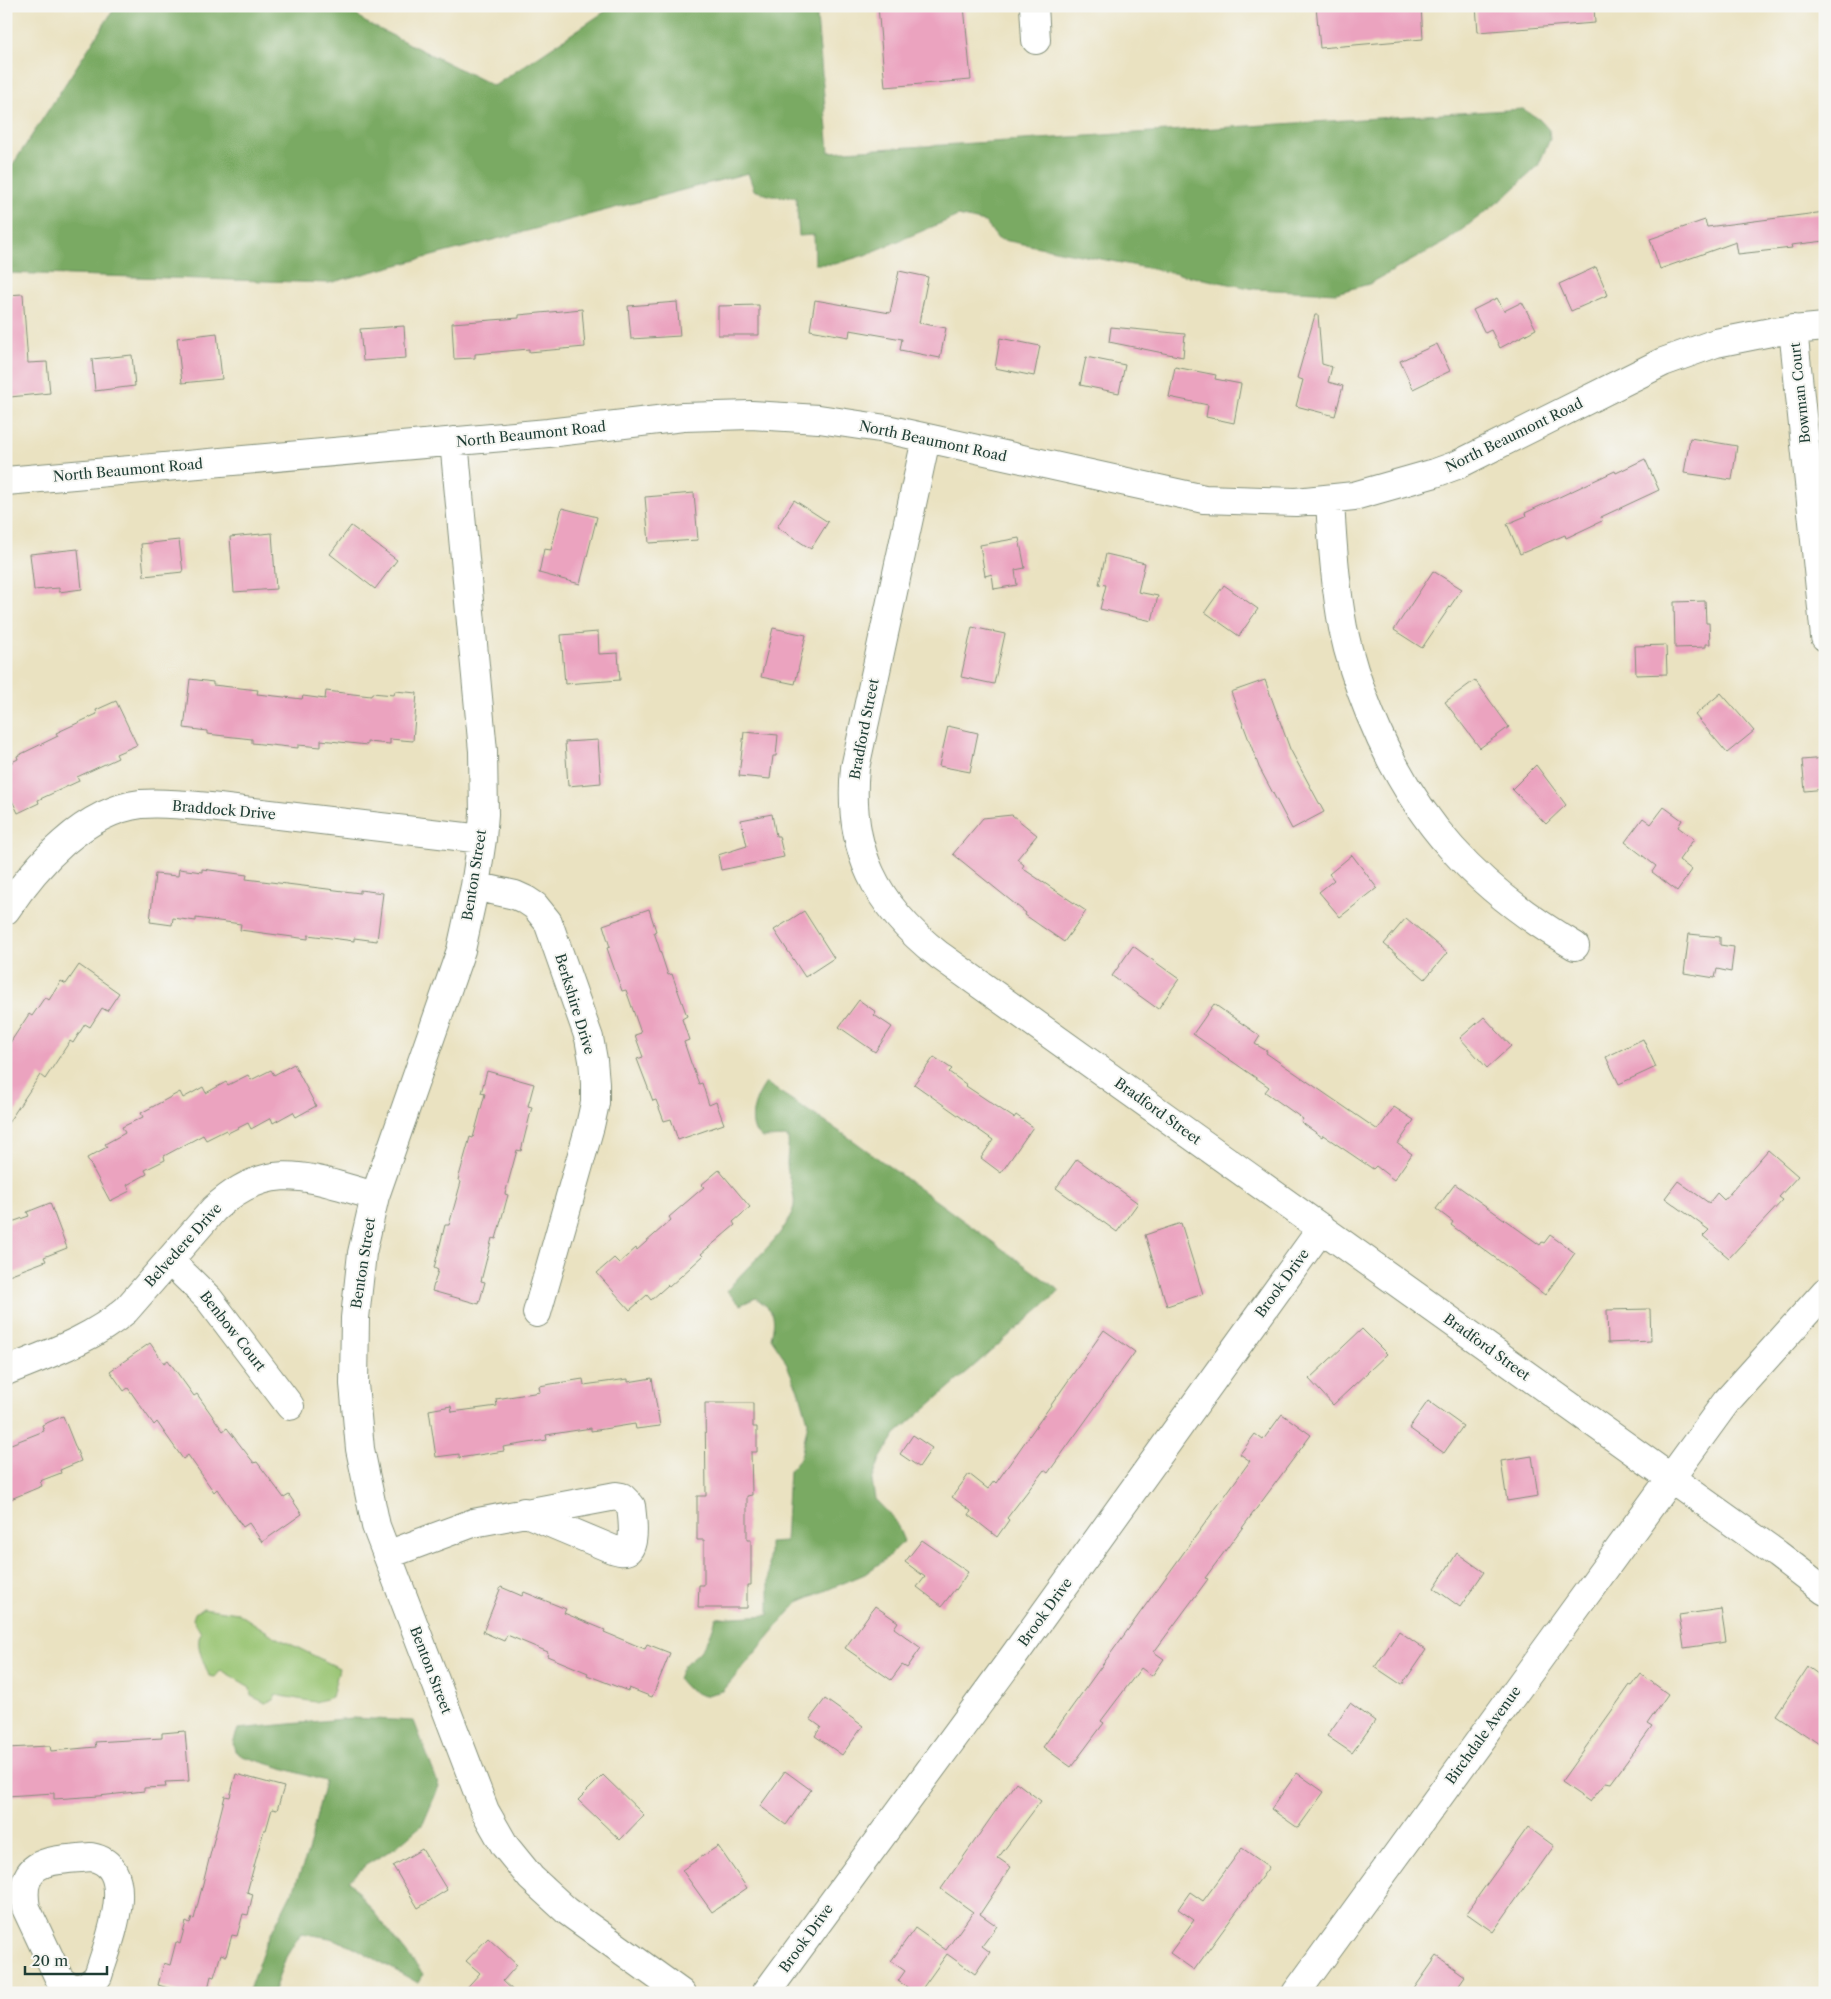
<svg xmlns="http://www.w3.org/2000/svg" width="1831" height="1999" font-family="'Libre Caslon Text',serif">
<rect width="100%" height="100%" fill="#f6f6f2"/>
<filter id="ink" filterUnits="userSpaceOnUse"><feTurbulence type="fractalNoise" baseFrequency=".02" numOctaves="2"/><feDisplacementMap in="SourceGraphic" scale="10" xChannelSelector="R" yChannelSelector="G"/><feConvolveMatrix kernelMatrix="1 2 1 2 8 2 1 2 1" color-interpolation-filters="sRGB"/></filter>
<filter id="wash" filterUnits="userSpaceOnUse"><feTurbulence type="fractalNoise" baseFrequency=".0096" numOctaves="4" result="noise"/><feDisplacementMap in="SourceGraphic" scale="20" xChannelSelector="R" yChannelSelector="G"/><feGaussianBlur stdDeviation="1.12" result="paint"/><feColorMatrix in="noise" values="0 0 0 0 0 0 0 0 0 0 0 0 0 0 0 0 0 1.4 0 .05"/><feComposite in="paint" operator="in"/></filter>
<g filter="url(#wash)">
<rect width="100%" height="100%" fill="#eae2c1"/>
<path fill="#99c472" stroke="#5c8053" d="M 203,1608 L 238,1613 L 272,1635 L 339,1668 L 332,1697 L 315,1702 L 276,1695 L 273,1700 L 266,1703 L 251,1696 L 250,1687 L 221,1670 L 215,1677 L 209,1676 C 205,1664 194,1645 201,1633 L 193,1619 L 195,1613 Z"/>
<path fill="#7aaa64" stroke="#4c744c" d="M 116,6 L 349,6 L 365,22 L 494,86 L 613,6 L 816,6 L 829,152 L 1523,109 L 1539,119 L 1549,130 L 1550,139 L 1538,166 L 1505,197 L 1447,241 L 1369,284 L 1336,293 L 1255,289 L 998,239 L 985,222 L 958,216 L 865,255 L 835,264 L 815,264 L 814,235 L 799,236 L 796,197 L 771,196 L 754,190 L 748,173 L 329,283 L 6,273 L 6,175 Z
M 766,1083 L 854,1141 L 1060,1291 L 896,1434 L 880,1459 L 872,1481 L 875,1499 L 895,1520 L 904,1541 L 887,1558 L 865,1574 L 798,1602 L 723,1691 L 703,1696 L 686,1688 L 678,1679 C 685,1658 687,1665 700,1651 C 709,1641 712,1631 716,1618 L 769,1615 L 769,1543 L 785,1542 L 789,1471 L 801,1457 L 808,1422 L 801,1397 L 783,1356 L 771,1338 C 776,1315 775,1312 756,1298 L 740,1305 L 727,1291 C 745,1266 788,1235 794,1206 C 796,1194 787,1176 787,1164 C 787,1155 789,1147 788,1137 L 762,1138 C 760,1136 755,1132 754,1129 C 749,1113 757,1095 766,1083 Z
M 352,1718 L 414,1721 L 439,1786 L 423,1824 L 396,1847 L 366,1865 L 349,1881 L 423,1974 L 418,1983 L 352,1946 L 330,1938 L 301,1933 L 286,1957 L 273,1993 L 248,1993 L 265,1945 L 295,1886 L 308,1852 L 325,1781 L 242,1756 L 235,1751 L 233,1743 L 238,1729 Z"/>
<g id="blocks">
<path fill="#eba3bf" d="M 878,6 L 964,6 L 971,80 L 885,87 Z
M 1316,6 L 1421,6 L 1423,39 L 1320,48 Z
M 1476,6 L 1594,6 L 1595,23 L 1478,32 Z
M 1825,212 L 1825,241 L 1791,245 L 1792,248 L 1738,254 L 1736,242 L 1660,269 L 1650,239 L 1705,220 L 1707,227 Z
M 1596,267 L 1608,295 L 1571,311 L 1559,284 Z
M 899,271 L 928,277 L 919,323 L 946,328 L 940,358 L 900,350 L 902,339 L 850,330 L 849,337 L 810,330 L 815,300 L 890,313 Z
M 23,294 L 28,363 L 47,362 L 50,393 L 10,397 L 6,360 L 6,295 Z
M 1497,298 L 1504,311 L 1522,302 L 1536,329 L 1500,348 L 1491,330 L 1485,333 L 1473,310 Z
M 677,302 L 680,336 L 631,339 L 628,306 Z
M 759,305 L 759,335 L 718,335 L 718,306 Z
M 582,309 L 585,347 L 529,352 L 529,349 L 475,354 L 475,358 L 454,359 L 452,323 L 519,318 L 519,315 Z
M 1315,315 L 1318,315 L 1322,364 L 1332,367 L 1328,382 L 1343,386 L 1335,416 L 1296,406 L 1303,380 L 1297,378 Z
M 404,326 L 406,358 L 363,361 L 360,329 Z
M 1111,327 L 1185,334 L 1183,357 L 1109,342 Z
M 217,333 L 222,379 L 182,383 L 177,338 Z
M 1000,338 L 1040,346 L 1034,376 L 995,368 Z
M 1437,344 L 1450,371 L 1413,389 L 1400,361 Z
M 132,355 L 135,386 L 95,391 L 92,359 Z
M 1086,357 L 1125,365 L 1119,393 L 1080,385 Z
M 1175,367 L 1216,375 L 1215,379 L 1241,384 L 1234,423 L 1206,417 L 1208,405 L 1169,397 Z
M 1690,438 L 1737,446 L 1732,480 L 1684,473 Z
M 1645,459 L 1659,490 L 1601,517 L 1602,521 L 1566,538 L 1565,535 L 1520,554 L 1507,524 L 1526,516 L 1525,513 L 1615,471 L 1616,473 Z
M 694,493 L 698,540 L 649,543 L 645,497 Z
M 794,500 L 828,522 L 811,549 L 777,527 Z
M 562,508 L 597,517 L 580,584 L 539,573 L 544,549 L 551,550 Z
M 351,526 L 397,560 L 375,589 L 330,554 Z
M 272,533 L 276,589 L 234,592 L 230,537 Z
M 1019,538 L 1025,568 L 1015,570 L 1017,585 L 994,589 L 992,574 L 985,576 L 980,545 Z
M 179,540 L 183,572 L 144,576 L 141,544 Z
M 78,549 L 82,589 L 59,592 L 59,588 L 34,590 L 30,554 Z
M 1106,554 L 1145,563 L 1138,592 L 1158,596 L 1152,621 L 1100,609 L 1106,585 L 1099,584 Z
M 1433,571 L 1462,589 L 1422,648 L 1394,630 Z
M 1224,585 L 1258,609 L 1239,636 L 1205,612 Z
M 1705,601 L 1706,623 L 1709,623 L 1710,644 L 1706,644 L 1706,647 L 1675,648 L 1674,602 Z
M 972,627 L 1005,634 L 994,684 L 961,677 Z
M 773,628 L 806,635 L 795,684 L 761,677 Z
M 598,632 L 599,654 L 618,653 L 620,680 L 565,684 L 561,635 Z
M 1666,645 L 1667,674 L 1636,675 L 1635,646 Z
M 190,679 L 213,682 L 213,685 L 258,690 L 257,694 L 302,699 L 303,696 L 325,699 L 326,691 L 371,696 L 372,693 L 394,695 L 395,691 L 417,693 L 413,741 L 390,739 L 390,744 L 367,742 L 367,745 L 321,740 L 321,747 L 298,745 L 298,748 L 252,743 L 252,739 L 207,734 L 207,731 L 184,728 Z
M 1265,680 L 1290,749 L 1324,812 L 1292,829 L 1259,767 L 1231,692 Z
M 1475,680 L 1509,727 L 1480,748 L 1445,702 Z
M 1721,693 L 1754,731 L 1727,753 L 1695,715 Z
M 116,701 L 137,745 L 116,754 L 118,758 L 77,777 L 79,781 L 38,800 L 39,803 L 18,813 L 6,788 L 6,765 L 18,759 L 17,756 L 58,736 L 56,733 L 97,714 L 96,710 Z
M 948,726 L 978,733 L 970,772 L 939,766 Z
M 744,732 L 778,735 L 776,756 L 773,756 L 770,779 L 739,776 Z
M 598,740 L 601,783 L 568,786 L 565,742 Z
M 1825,758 L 1825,789 L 1805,791 L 1802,760 Z
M 1536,765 L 1566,805 L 1546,824 L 1512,789 Z
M 1664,807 L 1682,820 L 1678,827 L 1694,839 L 1679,860 L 1692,870 L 1677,891 L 1652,872 L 1656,866 L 1625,842 L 1643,818 L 1651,824 Z
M 772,814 L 776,836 L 779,836 L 784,857 L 721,870 L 718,855 L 747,846 L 741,820 Z
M 1012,815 L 1037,835 L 1017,859 L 1024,865 L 1022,868 L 1086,911 L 1064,942 L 1025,915 L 1026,913 L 953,854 L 983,818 Z
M 1352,855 L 1377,888 L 1340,917 L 1319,892 L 1334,880 L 1329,874 Z
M 179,869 L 202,872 L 202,869 L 247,875 L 246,879 L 360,893 L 360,890 L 383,893 L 377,941 L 354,938 L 354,941 L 308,935 L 308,939 L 240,930 L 241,924 L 196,918 L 196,921 L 173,918 L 172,925 L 150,922 L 155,874 L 178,876 Z
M 649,909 L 656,931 L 654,932 L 668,975 L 672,974 L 687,1016 L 682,1019 L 689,1040 L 684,1042 L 691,1063 L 699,1084 L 702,1083 L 709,1105 L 716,1102 L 724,1124 L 678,1140 L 671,1119 L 664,1121 L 656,1100 L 653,1101 L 637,1059 L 643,1057 L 635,1035 L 641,1033 L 626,990 L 622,991 L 607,948 L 610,947 L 603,925 Z
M 804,911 L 834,958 L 805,977 L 774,930 Z
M 1406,918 L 1447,953 L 1425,979 L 1384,944 Z
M 1689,934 L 1720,937 L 1720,945 L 1734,947 L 1731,972 L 1717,969 L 1715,978 L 1684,973 Z
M 1133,946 L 1179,979 L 1158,1009 L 1112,976 Z
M 79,965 L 119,993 L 107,1011 L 102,1008 L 90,1027 L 85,1024 L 73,1043 L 70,1041 L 45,1079 L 40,1075 L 6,1126 L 6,1049 L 29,1014 L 32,1016 L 45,997 L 49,1000 L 61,981 L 66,984 Z
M 859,1000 L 876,1012 L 874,1015 L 892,1027 L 875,1052 L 839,1027 Z
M 1214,1004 L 1260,1036 L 1255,1044 L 1267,1051 L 1266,1053 L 1378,1130 L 1394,1107 L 1414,1120 L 1398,1144 L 1412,1154 L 1394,1180 L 1376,1166 L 1373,1169 L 1323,1135 L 1322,1137 L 1301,1122 L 1303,1119 L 1265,1092 L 1269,1087 L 1193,1034 Z
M 1484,1017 L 1511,1046 L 1487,1068 L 1460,1038 Z
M 1643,1039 L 1656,1067 L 1619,1084 L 1606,1057 Z
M 934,1057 L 952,1069 L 949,1072 L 967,1085 L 966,1086 L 1014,1118 L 1016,1115 L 1033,1127 L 1001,1173 L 981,1158 L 993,1140 L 914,1084 Z
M 294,1064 L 316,1106 L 296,1117 L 293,1112 L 273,1123 L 271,1118 L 251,1129 L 248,1123 L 228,1133 L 226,1130 L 206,1140 L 203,1135 L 164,1156 L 165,1160 L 145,1170 L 147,1174 L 127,1185 L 130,1191 L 110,1201 L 87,1158 L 107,1147 L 105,1144 L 125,1133 L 122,1127 L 143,1117 L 141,1113 L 180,1092 L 183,1098 L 203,1087 L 206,1093 L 226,1082 L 228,1085 L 248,1075 L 251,1080 L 271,1070 L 274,1075 Z
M 487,1071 L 534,1084 L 528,1106 L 532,1107 L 521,1151 L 517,1150 L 505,1194 L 508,1195 L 496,1239 L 492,1238 L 481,1281 L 485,1282 L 479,1304 L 432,1291 L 438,1270 L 434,1268 L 445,1225 L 449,1225 L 461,1182 L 458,1180 L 470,1137 L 473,1138 L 485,1094 L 481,1093 Z
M 1768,1150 L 1798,1176 L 1779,1197 L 1783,1200 L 1729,1258 L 1703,1236 L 1709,1230 L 1665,1198 L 1678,1181 L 1709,1203 L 1717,1193 L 1724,1200 Z
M 1077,1159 L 1138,1203 L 1117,1232 L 1056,1188 Z
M 719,1170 L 750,1207 L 733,1222 L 735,1225 L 701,1254 L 703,1256 L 669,1287 L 668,1285 L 651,1300 L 647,1295 L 630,1310 L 597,1273 L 614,1258 L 619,1263 L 636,1248 L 637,1250 L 671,1220 L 669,1217 L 704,1187 L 701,1185 Z
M 1455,1184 L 1540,1245 L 1542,1242 L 1544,1243 L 1550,1235 L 1575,1253 L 1545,1295 L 1451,1225 L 1453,1222 L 1436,1209 Z
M 50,1203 L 67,1248 L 44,1257 L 46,1261 L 6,1276 L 6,1224 L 29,1216 L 27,1212 Z
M 1181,1223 L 1203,1294 L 1167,1306 L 1145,1235 Z
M 1650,1309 L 1651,1341 L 1608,1343 L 1607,1310 Z
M 1362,1329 L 1387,1354 L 1333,1405 L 1309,1379 Z
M 1104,1330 L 1135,1352 L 1048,1473 L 1044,1470 L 1007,1518 L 1009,1520 L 997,1537 L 969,1515 L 971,1511 L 952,1497 L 969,1474 L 988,1489 L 994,1481 L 996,1483 Z
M 150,1343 L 164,1363 L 168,1360 L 194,1396 L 197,1394 L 223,1431 L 227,1428 L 254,1463 L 257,1462 L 284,1498 L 289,1495 L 302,1514 L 262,1542 L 249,1523 L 243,1527 L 217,1489 L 214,1492 L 188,1455 L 183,1459 L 157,1422 L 154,1425 L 128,1388 L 124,1391 L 110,1371 Z
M 652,1378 L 660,1426 L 636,1429 L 635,1424 L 591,1431 L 591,1428 L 546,1435 L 547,1440 L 503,1447 L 504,1451 L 459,1458 L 459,1454 L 436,1457 L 429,1410 L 451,1406 L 452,1412 L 497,1406 L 496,1399 L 540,1392 L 539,1386 L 583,1379 L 584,1385 L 628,1379 L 628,1382 Z
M 1428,1401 L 1463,1426 L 1444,1453 L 1409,1428 Z
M 705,1403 L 753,1403 L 753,1427 L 757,1427 L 757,1452 L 751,1452 L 752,1495 L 747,1496 L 747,1540 L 751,1540 L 751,1585 L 747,1585 L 747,1608 L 698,1608 L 699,1585 L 704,1585 L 704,1540 L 697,1540 L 697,1496 L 706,1496 Z
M 1282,1414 L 1311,1435 L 1205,1578 L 1208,1579 L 1154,1652 L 1164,1659 L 1152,1676 L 1141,1668 L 1101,1721 L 1104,1723 L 1071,1767 L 1043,1747 L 1250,1461 L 1240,1454 L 1255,1434 L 1263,1440 Z
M 63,1416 L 81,1461 L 60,1470 L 61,1473 L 40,1481 L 42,1486 L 6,1501 L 6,1446 L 44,1431 L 42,1425 Z
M 913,1435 L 932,1448 L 919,1467 L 900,1454 Z
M 1532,1456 L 1538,1496 L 1507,1501 L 1501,1461 Z
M 922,1540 L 968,1572 L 956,1590 L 955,1589 L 942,1606 L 917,1587 L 925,1577 L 905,1562 Z
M 1457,1553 L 1484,1572 L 1460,1607 L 1434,1588 Z
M 501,1587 L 522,1596 L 524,1592 L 566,1609 L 564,1613 L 605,1630 L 604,1632 L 645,1649 L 647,1644 L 670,1653 L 652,1697 L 629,1688 L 628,1691 L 587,1675 L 588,1673 L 547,1656 L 548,1652 L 507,1635 L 504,1641 L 483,1632 Z
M 875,1606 L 898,1622 L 894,1628 L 921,1648 L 907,1668 L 902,1665 L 891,1680 L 845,1648 Z
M 1721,1609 L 1726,1642 L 1684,1648 L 1679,1615 Z
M 1399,1631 L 1426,1650 L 1402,1685 L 1375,1667 Z
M 1808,1667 L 1825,1679 L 1825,1748 L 1776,1715 Z
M 1641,1674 L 1668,1694 L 1647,1724 L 1652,1727 L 1611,1783 L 1606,1782 L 1590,1802 L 1561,1782 L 1630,1685 L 1632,1686 Z
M 825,1699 L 863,1726 L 842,1755 L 815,1736 L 821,1727 L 810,1719 Z
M 1350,1703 L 1375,1721 L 1352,1753 L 1327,1736 Z
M 185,1731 L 189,1781 L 165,1782 L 166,1787 L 144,1788 L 144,1791 L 99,1796 L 54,1799 L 54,1793 L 6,1796 L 6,1748 L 50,1746 L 51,1751 L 96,1747 L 95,1742 L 162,1738 L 162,1733 Z
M 785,1771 L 811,1790 L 786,1825 L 760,1806 Z
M 1297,1773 L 1324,1792 L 1298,1828 L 1271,1809 Z
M 236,1774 L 284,1787 L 277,1810 L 272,1809 L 266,1830 L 264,1830 L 247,1892 L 253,1894 L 248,1915 L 243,1914 L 237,1936 L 232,1935 L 226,1956 L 221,1954 L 214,1977 L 211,1976 L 207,1993 L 185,1993 L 158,1985 L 164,1963 L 170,1965 L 176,1942 L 180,1944 L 186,1922 L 190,1924 L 192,1918 L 194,1919 L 225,1796 L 230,1797 Z
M 603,1775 L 644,1815 L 620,1840 L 578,1800 Z
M 1016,1782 L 1041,1801 L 998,1858 L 1011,1867 L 980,1914 L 997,1926 L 982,1946 L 990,1952 L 975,1974 L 947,1954 L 919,1993 L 916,1993 L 898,1981 L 905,1971 L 891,1961 L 915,1928 L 946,1950 L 973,1912 L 941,1889 Z
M 1528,1827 L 1554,1846 L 1493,1932 L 1466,1913 Z
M 718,1846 L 747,1888 L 712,1912 L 682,1870 Z
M 1242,1848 L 1269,1867 L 1194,1970 L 1170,1953 L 1194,1920 L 1178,1909 L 1190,1892 L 1203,1901 Z
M 422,1849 L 447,1890 L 418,1908 L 393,1866 Z
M 488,1938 L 517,1965 L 503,1981 L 516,1993 L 462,1993 L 480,1973 L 466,1961 Z
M 1437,1956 L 1465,1976 L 1453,1993 L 1411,1993 Z"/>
</g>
</g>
<g filter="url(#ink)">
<use href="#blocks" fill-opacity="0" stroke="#84907a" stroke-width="1"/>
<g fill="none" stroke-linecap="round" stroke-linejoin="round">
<g stroke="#84907a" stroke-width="30">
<path id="minor" d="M 1034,6 L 1036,40
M 1793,329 L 1825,637
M 926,439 L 855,768 C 847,849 876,906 939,955 L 1777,1554 L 1825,1591
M 454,441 L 483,751 L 484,814 L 482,839 L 475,886 L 461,950 L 375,1196 L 362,1253 L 355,1318 L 354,1384 L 360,1449 L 376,1526 L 485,1811 L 505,1846 L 531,1878 L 567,1911 L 681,1993
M 6,481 L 548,433 L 683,417 L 751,415 L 819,419 L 886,429 L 1204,499 L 1296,502 L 1354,496 L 1435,473 L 1457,465 L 1663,362 L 1716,343 L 1771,332 L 1825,327
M 1330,499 C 1332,542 1335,585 1343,628 C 1349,657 1359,687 1370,714 C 1413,820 1477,889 1575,946
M 475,886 L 515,895 L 526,900 L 535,906 L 548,922 L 589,1038 L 593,1060 L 595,1083 L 595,1103 L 590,1126 L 537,1313
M 6,910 C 36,865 84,811 141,804 C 164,802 188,805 210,807 L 482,839
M 170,1261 L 209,1299 L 290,1406
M 6,1371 C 48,1354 91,1340 126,1310 L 214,1209 C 270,1157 310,1178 375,1196
M 387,1555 L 473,1523 L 616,1496 L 622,1497 L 631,1506 C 632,1515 636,1543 628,1550 C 623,1553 617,1550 612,1549 L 524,1512
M 91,1857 C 142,1866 107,1946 98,1976 C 85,1990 72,1993 59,1978 L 26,1908 C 17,1856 54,1861 91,1857 Z
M 766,1993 L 1013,1657 L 1322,1228
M 1296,1993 L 1726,1402 L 1825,1292"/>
</g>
<use href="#minor" stroke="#fff" stroke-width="28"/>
</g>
</g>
<g text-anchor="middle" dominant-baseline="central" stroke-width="4" stroke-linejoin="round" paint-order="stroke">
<g font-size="14" fill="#1f3d34" stroke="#f6f6f2">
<text transform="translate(1800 393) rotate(-96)">Bowman Court</text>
<text transform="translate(531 434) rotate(-6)">North Beaumont Road</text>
<text transform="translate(1514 435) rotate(-26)">North Beaumont Road</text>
<text transform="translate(933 441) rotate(12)">North Beaumont Road</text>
<text transform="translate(128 470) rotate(-5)">North Beaumont Road</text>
<text transform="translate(864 729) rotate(-79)">Bradford Street</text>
<text transform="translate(224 810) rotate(5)">Braddock Drive</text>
<text transform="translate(474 875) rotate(-81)">Benton Street</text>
<text transform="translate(575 1004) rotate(73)">Berkshire Drive</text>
<text transform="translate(1158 1111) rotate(36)">Bradford Street</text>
<text transform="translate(183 1245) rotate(-48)">Belvedere Drive</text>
<text transform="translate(363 1263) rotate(-81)">Benton Street</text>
<text transform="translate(1282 1283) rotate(-54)">Brook Drive</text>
<text transform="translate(233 1331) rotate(52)">Benbow Court</text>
<text transform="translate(1487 1347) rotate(36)">Bradford Street</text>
<text transform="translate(1045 1612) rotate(-54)">Brook Drive</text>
<text transform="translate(431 1670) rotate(69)">Benton Street</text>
<text transform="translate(1483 1735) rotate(-54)">Birchdale Avenue</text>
<text transform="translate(806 1938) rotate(-54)">Brook Drive</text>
</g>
</g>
<rect width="1831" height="1999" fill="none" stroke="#f6f6f2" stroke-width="25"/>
<path d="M25 1966v8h82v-8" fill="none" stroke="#1f3d34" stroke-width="2.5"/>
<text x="32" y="1966" font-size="15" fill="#1f3d34" stroke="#f6f6f2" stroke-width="4" paint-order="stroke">20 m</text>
</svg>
